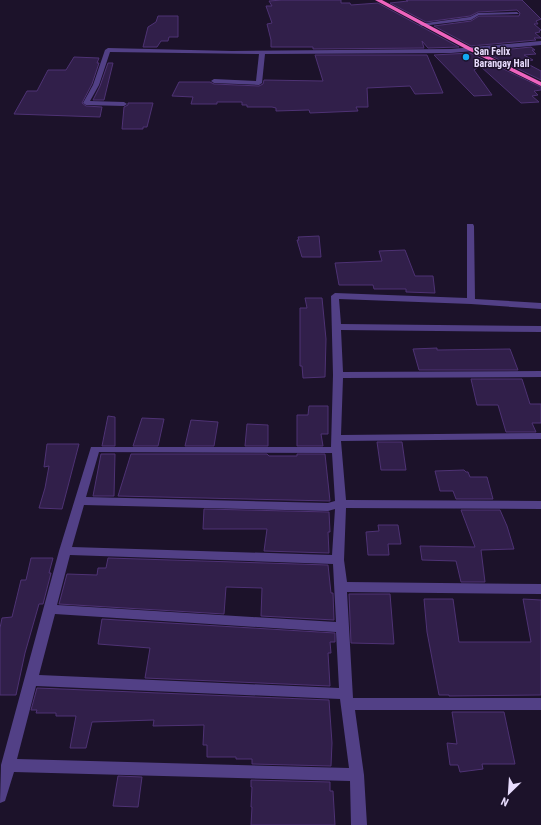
<svg xmlns="http://www.w3.org/2000/svg" width="541" height="825" font-family="'Roboto Condensed',sans-serif">
<rect width="100%" height="100%" fill="#1c122a"/>
<path fill="#311f4a" stroke="#4e3274" d="M 282,0 L 341,0 L 341,3 L 350,3 L 351,5 L 378,3 L 459,47 L 428,48 L 422,41 L 424,48 L 313,49 L 313,47 L 271,47 L 271,40 L 267,24 L 272,23 L 266,6 L 272,6 L 269,1 Z
M 406,0 L 522,0 L 541,19 L 536,21 L 538,24 L 534,24 L 541,30 L 539,31 L 540,32 L 535,33 L 541,38 L 534,38 L 536,40 L 471,46 L 434,26 L 471,21 L 479,16 L 519,16 L 520,13 L 517,10 L 478,12 L 470,16 L 426,22 L 390,3 L 408,1 Z
M 158,16 L 178,16 L 178,37 L 169,37 L 168,41 L 161,41 L 157,47 L 143,47 L 148,27 L 156,22 Z
M 531,47 L 535,50 L 532,50 L 536,54 L 524,55 L 533,60 L 524,62 L 541,71 L 541,80 L 483,52 Z
M 470,53 L 541,87 L 541,90 L 534,91 L 538,95 L 532,96 L 539,102 L 521,103 L 480,66 L 474,70 L 492,95 L 474,96 L 434,55 Z
M 315,55 L 427,55 L 443,93 L 415,94 L 410,86 L 367,88 L 368,107 L 356,107 L 358,111 L 310,113 L 309,110 L 276,111 L 276,108 L 272,107 L 247,107 L 247,105 L 242,105 L 242,102 L 217,102 L 217,104 L 191,104 L 193,97 L 172,96 L 179,82 L 210,82 L 214,84 L 259,86 L 263,84 L 264,80 L 323,81 Z
M 74,57 L 99,58 L 97,63 L 99,63 L 92,84 L 82,103 L 86,106 L 102,107 L 100,117 L 14,114 L 27,91 L 37,91 L 48,70 L 66,70 Z
M 108,63 L 113,63 L 104,100 L 93,100 L 100,86 Z
M 128,103 L 153,103 L 147,127 L 143,127 L 143,129 L 122,129 L 124,107 L 128,105 Z
M 319,236 L 321,257 L 302,257 L 297,240 L 299,240 L 298,237 Z
M 405,250 L 415,276 L 433,276 L 435,293 L 406,292 L 406,289 L 374,289 L 373,285 L 339,285 L 335,263 L 382,261 L 379,251 Z
M 305,298 L 322,298 L 326,339 L 325,377 L 303,378 L 302,366 L 300,366 L 300,308 L 307,308 Z
M 437,348 L 437,350 L 510,349 L 518,370 L 419,370 L 413,349 Z
M 471,379 L 522,379 L 530,404 L 541,404 L 541,423 L 532,423 L 536,432 L 506,432 L 498,405 L 477,405 Z
M 309,406 L 328,406 L 328,434 L 321,434 L 323,446 L 297,446 L 297,415 L 308,415 Z
M 108,416 L 115,417 L 115,446 L 102,446 Z
M 142,418 L 164,419 L 158,446 L 133,446 Z
M 191,420 L 218,422 L 214,446 L 185,446 Z
M 247,424 L 268,425 L 268,446 L 245,446 Z
M 377,442 L 402,442 L 406,470 L 381,470 Z
M 47,444 L 79,444 L 62,509 L 39,508 L 45,488 L 49,466 L 44,467 Z
M 101,454 L 115,454 L 114,496 L 93,496 Z
M 131,454 L 267,454 L 269,456 L 297,456 L 297,454 L 325,454 L 330,501 L 118,496 Z
M 464,470 L 466,472 L 468,472 L 470,477 L 487,477 L 493,499 L 456,499 L 453,491 L 440,491 L 435,471 Z
M 204,509 L 329,512 L 330,532 L 328,532 L 329,553 L 264,551 L 267,529 L 203,529 Z
M 461,510 L 500,510 L 507,526 L 514,549 L 481,550 L 485,582 L 461,582 L 456,561 L 422,560 L 420,546 L 475,547 Z
M 378,525 L 398,525 L 401,544 L 388,544 L 389,555 L 368,555 L 366,532 L 379,531 Z
M 31,558 L 53,558 L 49,573 L 51,573 L 43,604 L 39,604 L 25,653 L 16,695 L 0,695 L 0,628 L 2,618 L 12,617 L 21,580 L 26,580 Z
M 108,558 L 328,565 L 331,593 L 333,593 L 334,620 L 261,616 L 262,588 L 226,587 L 224,614 L 59,604 L 67,574 L 97,575 L 98,568 L 106,568 Z
M 349,594 L 390,594 L 394,644 L 351,643 Z
M 424,599 L 453,599 L 459,642 L 531,642 L 523,599 L 541,600 L 541,695 L 449,696 L 449,695 L 439,695 L 427,632 Z
M 102,619 L 335,633 L 335,642 L 330,642 L 331,653 L 328,653 L 330,686 L 145,678 L 150,648 L 98,644 Z
M 37,688 L 329,700 L 332,743 L 331,766 L 252,764 L 252,759 L 236,759 L 236,757 L 207,757 L 207,745 L 203,745 L 204,725 L 153,726 L 154,720 L 92,722 L 86,748 L 70,748 L 76,716 L 56,716 L 56,713 L 36,713 L 37,710 L 31,710 Z
M 452,712 L 504,712 L 515,764 L 482,764 L 483,769 L 460,772 L 458,765 L 450,765 L 447,743 L 457,744 Z
M 118,776 L 142,777 L 138,807 L 113,806 Z
M 251,780 L 330,782 L 330,791 L 333,791 L 335,825 L 251,825 L 252,807 L 251,807 L 252,787 L 251,787 Z"/>
<g fill="none" stroke-linecap="round" stroke-linejoin="round">
<path fill="#524086" fill-rule="evenodd" d="M 517,12 L 519,14 L 479,15 L 471,20 L 422,26 L 419,24 L 470,17 L 478,13 Z
M 541,41 L 541,45 L 451,53 L 265,54 L 262,83 L 259,85 L 214,83 L 211,81 L 214,79 L 256,81 L 259,54 L 110,52 L 99,85 L 90,101 L 124,102 L 127,104 L 124,106 L 86,105 L 83,103 L 93,85 L 105,50 L 108,48 L 232,51 L 451,49 Z
M 467,224 L 473,224 L 474,226 L 475,299 L 541,303 L 541,309 L 471,304 L 339,299 L 341,324 L 541,326 L 541,332 L 341,330 L 343,372 L 541,371 L 541,377 L 343,378 L 341,435 L 541,433 L 541,439 L 341,441 L 346,500 L 541,501 L 541,509 L 346,508 L 344,560 L 347,582 L 541,584 L 541,594 L 347,592 L 353,698 L 541,698 L 541,710 L 355,710 L 364,775 L 367,825 L 351,825 L 350,781 L 14,772 L 5,801 L 0,803 L 1,765 L 59,551 L 91,447 L 331,447 L 333,375 L 331,296 L 335,293 L 467,298 ZM 99,452 L 332,453 L 335,501 L 328,503 L 86,497 ZM 84,505 L 328,511 L 335,509 L 332,555 L 72,547 ZM 70,555 L 333,564 L 336,622 L 57,605 ZM 55,614 L 336,632 L 339,688 L 39,675 ZM 36,686 L 340,699 L 349,768 L 17,759 Z"/>
<path fill="#ed64be" fill-rule="evenodd" d="M 375,0 L 382,0 L 470,47 L 541,82 L 541,86 L 466,49 Z"/>
</g>
<circle fill="#12aaf3" stroke="#1c122a" stroke-width="1.5" cx="466" cy="57" r="4"/>
<g text-anchor="middle" dominant-baseline="central" stroke-width="3" stroke-linejoin="round" paint-order="stroke">
<g font-size="10" font-weight="bold" fill="#e8dcfd" stroke="#1c122a" text-anchor="start">
<text x="474" y="51">San Felix<tspan x="474" dy="12">Barangay Hall</tspan></text>
</g>
</g>
<g transform="translate(509 793) rotate(205)" stroke="#1c122a" stroke-width="3" paint-order="stroke">
<path d="M0-3L7 15L0 10L-7 15Z" fill="#e8dcfd"/>
<text y="-6" font-size="11" font-weight="bold" text-anchor="middle" fill="#e8dcfd">N</text>
</g>
</svg>
